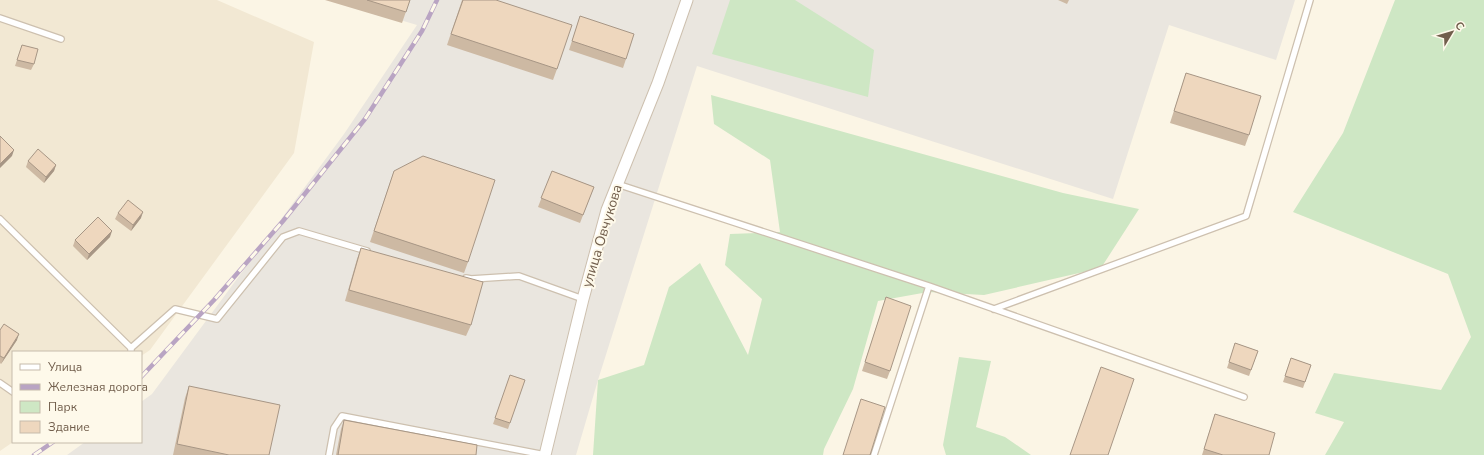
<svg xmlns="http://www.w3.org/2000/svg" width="1484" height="455" font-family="'Nunito Sans',sans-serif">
<rect width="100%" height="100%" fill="#fbf5e5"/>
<path fill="#f2e8d3" d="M 0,0 L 217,0 L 314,42 L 294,153 L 150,350 L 141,356 L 141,352 L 13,352 L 13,442 L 0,451 Z"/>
<path fill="#eae6df" d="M 333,0 L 1295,0 L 1276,60 L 1169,25 L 1113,199 L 697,66 L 598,380 L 576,455 L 67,455 L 85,442 L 141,442 L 141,402 L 152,394 L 344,134 L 417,25 Z"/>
<path fill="#cee7c4" d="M 730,0 L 795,0 L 874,50 L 868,97 L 712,54 Z
M 1395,0 L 1484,0 L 1484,455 L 1325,455 L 1344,422 L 1315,413 L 1334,373 L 1441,390 L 1471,337 L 1448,274 L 1293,212 L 1343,133 Z
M 711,95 L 1063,193 L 1139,209 L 1101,268 L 984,295 L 928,292 L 878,301 L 853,389 L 824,449 L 823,455 L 593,455 L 598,380 L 644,365 L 669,287 L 700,263 L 748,355 L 762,299 L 725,265 L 730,234 L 780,232 L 770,160 L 714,124 Z
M 959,357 L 991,361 L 976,427 L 1005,437 L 1031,455 L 946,455 L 943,445 Z"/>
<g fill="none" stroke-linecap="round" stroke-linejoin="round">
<g stroke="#cdc0af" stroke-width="8">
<path id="lane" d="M 0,18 L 61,39
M 617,184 L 929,286 L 874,455
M 0,219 L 131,348 L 131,350
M 466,278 L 471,279 L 519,276 L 583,299
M 929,286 L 1244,397
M 994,309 L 1246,216 L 1310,0
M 131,348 L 175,309 L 217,319 L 283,237 L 299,231 L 367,251
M 0,383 L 13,392
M 329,455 L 334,428 L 342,416 L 545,455"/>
</g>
<g stroke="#cdc0af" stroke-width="13">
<path id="street" d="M 545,455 L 583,299 L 607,210 L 658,83 L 687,0"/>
</g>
<use href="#lane" stroke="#fff" stroke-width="5.5"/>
<use href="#street" stroke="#fff" stroke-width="11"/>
<g stroke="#b9a4c3" stroke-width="4.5">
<path id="rail" d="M 141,377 L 214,300 L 283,221 L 365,119 L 422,31 L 437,0
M 34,455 L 53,442"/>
</g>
<use href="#rail" stroke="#fef9ea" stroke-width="3" stroke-dasharray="9" stroke-linecap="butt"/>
</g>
<path fill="#cdb9a3" d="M 325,0 L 410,0 L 402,23 Z
M 462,0 L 496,0 L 557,69 L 553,80 L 447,45 Z
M 1058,0 L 1069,0 L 1067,4 Z
M 580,16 L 626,59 L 623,68 L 569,50 Z
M 22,45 L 34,64 L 31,70 L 15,66 Z
M 1186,73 L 1249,135 L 1245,146 L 1170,123 Z
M 28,161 L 56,165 L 54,171 L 44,183 L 26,167 Z
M 394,171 L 468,262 L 464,273 L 370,242 Z
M 552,171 L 594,187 L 580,223 L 538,207 Z
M 118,213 L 141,218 L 131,231 L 115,219 Z
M 110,237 L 87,260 L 73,246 L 75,240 Z
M 361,248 L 471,325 L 466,336 L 345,301 L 357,259 Z
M 886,297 L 890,371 L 887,379 L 862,371 Z
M 0,330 L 17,340 L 1,364 L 0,363 Z
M 1235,343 L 1258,351 L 1249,376 L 1227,368 Z
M 1291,358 L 1311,365 L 1303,388 L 1283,382 Z
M 510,375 L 525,380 L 508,429 L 493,424 Z
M 189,386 L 269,455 L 173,455 L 185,398 Z
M 1215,414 L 1269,455 L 1202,455 Z
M 344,420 L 476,455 L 336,455 L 341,429 Z"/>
<path fill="#a79685" d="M 14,150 L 12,156 L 0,168 L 0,164 Z
M 56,165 L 54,171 L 44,183 L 46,177 Z
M 143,212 L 141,218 L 131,231 L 133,225 Z
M 112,231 L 110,237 L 87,260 L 89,254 Z
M 19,334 L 17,340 L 1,364 L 4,358 Z"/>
<path fill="#eed7be" stroke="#a79685" d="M 367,0 L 410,0 L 406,12 Z
M 463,0 L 496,0 L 572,25 L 557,69 L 451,34 Z
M 580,16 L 634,34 L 626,59 L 572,41 Z
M 22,45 L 38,49 L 34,64 L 17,60 Z
M 1186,73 L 1261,96 L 1249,135 L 1174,111 Z
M 0,136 L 14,150 L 0,164 Z
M 38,149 L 56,165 L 46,177 L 28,161 Z
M 423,156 L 495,180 L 468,262 L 374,231 L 394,171 Z
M 552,171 L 594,187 L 583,215 L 541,198 Z
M 128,200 L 143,212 L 133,225 L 118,213 Z
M 98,217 L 112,231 L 89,254 L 75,240 Z
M 361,248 L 483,282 L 471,325 L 349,290 Z
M 886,297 L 911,306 L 890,371 L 865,362 Z
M 4,324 L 19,334 L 4,358 L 0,356 L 0,330 Z
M 1235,343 L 1258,351 L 1251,370 L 1229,362 Z
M 1291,358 L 1311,365 L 1305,382 L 1285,376 Z
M 1101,367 L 1134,379 L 1108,455 L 1070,455 Z
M 510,375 L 525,380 L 510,423 L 495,418 Z
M 189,386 L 280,405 L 269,455 L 229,455 L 177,444 Z
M 861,399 L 885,407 L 870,455 L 843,455 Z
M 1215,414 L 1275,433 L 1269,455 L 1223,455 L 1204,449 Z
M 344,420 L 477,445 L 476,455 L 338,455 Z"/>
<g text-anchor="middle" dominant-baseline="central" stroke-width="4" stroke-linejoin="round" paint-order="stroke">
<g font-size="14" fill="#715e4c" stroke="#fef9ea">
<text transform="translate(602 236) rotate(-73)">улица Овчукова</text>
</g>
</g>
<rect x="12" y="351" width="130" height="92" fill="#fef9ea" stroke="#c6bbab"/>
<rect x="20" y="364" width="20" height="6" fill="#ffffff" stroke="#c6bbab"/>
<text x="48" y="371" font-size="12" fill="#715e4c">Улица</text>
<rect x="20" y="384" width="20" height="6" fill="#b9a4c3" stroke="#c6bbab"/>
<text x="48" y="391" font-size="12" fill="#715e4c">Железная дорога</text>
<rect x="20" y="401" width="20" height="12" fill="#cee7c4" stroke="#c6bbab"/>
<text x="48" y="411" font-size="12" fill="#715e4c">Парк</text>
<rect x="20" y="421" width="20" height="12" fill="#eed7be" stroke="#c6bbab"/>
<text x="48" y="431" font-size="12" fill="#715e4c">Здание</text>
<g transform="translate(1452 32) rotate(52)" stroke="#fef9ea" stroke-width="3" paint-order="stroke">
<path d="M0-3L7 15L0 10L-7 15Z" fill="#715e4c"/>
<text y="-6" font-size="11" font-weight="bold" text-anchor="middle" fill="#715e4c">С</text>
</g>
</svg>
